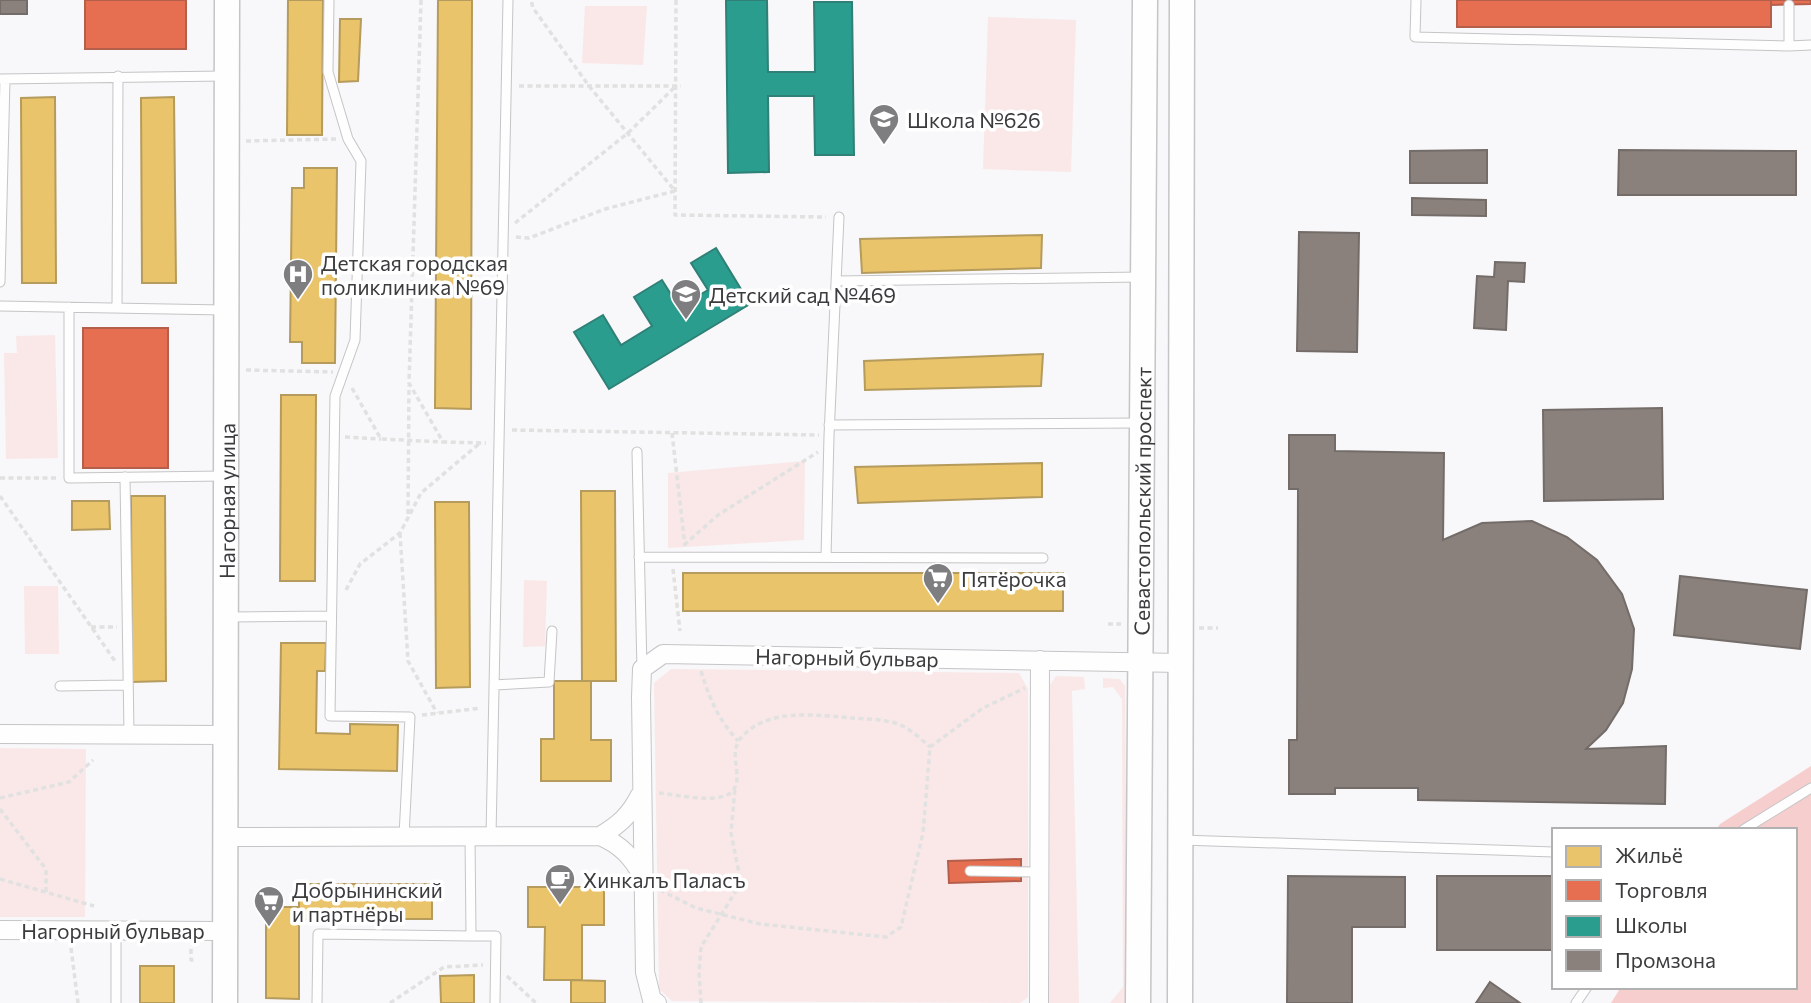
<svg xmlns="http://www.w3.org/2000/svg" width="1811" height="1003" font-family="Commissioner,sans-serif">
<rect width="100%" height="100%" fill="#f8f7f9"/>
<path fill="#fae8e8" d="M 585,6 L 647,6 L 643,65 L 582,63 Z
M 988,17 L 1076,20 L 1071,172 L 983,169 Z
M 55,335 L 58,458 L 6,459 L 4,353 L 17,353 L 16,336 Z
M 805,461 L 804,540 L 668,548 L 668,473 Z
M 524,580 L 547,581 L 545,646 L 523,647 Z
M 24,586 L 58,586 L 59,654 L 25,654 Z
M 671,669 L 1019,673 L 1028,689 L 1028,997 L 1020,1003 L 672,1001 L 659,989 L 654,683 Z
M 1056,676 L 1084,677 L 1085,689 L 1072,691 L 1079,1003 L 1049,1003 L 1050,685 Z
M 1103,678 L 1120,679 L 1125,686 L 1128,1003 L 1110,1003 L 1123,987 L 1122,699 L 1113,687 L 1103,688 Z
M 0,748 L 86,749 L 85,917 L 0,917 Z"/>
<path fill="#f7cece" d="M 1811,766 L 1811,1003 L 1611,1003 L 1621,987 L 1795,987 L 1795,830 L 1716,830 L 1720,824 Z"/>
<path fill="#e9c46a" stroke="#b59b5c" stroke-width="2" d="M 288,0 L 323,0 L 322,135 L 287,135 Z
M 438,0 L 472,0 L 471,409 L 435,408 Z
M 340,19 L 361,19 L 358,81 L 339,82 Z
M 55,97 L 56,283 L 22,283 L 21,98 Z
M 174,97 L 176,283 L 142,283 L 141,98 Z
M 304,168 L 337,168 L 335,363 L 302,363 L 302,342 L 290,342 L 292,188 L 304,188 Z
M 1042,235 L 1041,268 L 862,273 L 860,239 Z
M 1043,354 L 1041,386 L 865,390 L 864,361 Z
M 281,395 L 316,395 L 315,581 L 280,581 Z
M 1042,463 L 1042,497 L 858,503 L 855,467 Z
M 581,491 L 615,491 L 616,681 L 582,681 Z
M 131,496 L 165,496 L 166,681 L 132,682 Z
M 72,501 L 109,501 L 110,529 L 72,530 Z
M 435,502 L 469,502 L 470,687 L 436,688 Z
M 683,573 L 1063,573 L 1063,611 L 683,611 Z
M 281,643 L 326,643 L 325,671 L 317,671 L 316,733 L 350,734 L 350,724 L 398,725 L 397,771 L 279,769 Z
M 554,681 L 591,681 L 591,740 L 611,740 L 611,781 L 541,781 L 541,739 L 554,739 Z
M 299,884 L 432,884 L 432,919 L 299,919 L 299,999 L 266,998 L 266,907 L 299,907 Z
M 528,887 L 604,887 L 604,925 L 582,925 L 582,980 L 544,980 L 545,927 L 528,927 Z
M 140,966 L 174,966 L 174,1003 L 140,1003 Z
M 474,975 L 474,1003 L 441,1003 L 440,976 Z
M 571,980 L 605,981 L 605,1003 L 571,1003 Z"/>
<path fill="#e76f51" stroke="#b45f4b" stroke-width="2" d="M 85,0 L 186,0 L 186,49 L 85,49 Z
M 1457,0 L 1771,0 L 1771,27 L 1457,27 Z
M 1771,0 L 1811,0 L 1811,4 L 1771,5 Z
M 83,328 L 168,328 L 168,468 L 83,468 Z
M 1021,859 L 1021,881 L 949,883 L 948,861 Z"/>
<path fill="#2a9d8f" stroke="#2f8076" stroke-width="2" d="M 726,0 L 767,0 L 768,72 L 815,72 L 814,2 L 852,2 L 854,155 L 815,155 L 814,96 L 768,96 L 769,172 L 728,173 Z
M 716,248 L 750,304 L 609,389 L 574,332 L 603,315 L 621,345 L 652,326 L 634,297 L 662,280 L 679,307 L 708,290 L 691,263 Z"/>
<path fill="#8a817c" stroke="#736c69" stroke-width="2" d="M 0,0 L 27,0 L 27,14 L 0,14 Z
M 1487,150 L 1487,183 L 1410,183 L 1410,151 Z
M 1619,150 L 1796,151 L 1796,195 L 1618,195 Z
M 1412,198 L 1486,200 L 1486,216 L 1412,215 Z
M 1299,232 L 1359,233 L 1357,352 L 1297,351 Z
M 1495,262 L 1525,263 L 1524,282 L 1508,281 L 1506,330 L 1474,328 L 1477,276 L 1494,277 Z
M 1662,408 L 1663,499 L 1544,501 L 1543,410 Z
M 1289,435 L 1335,435 L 1335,451 L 1444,453 L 1443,540 L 1482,523 L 1532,521 L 1567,537 L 1597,560 L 1622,594 L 1634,629 L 1632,669 L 1623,703 L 1606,730 L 1586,749 L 1666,746 L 1665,804 L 1418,800 L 1418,788 L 1335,788 L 1335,794 L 1289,794 L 1289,740 L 1297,740 L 1298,489 L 1289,489 Z
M 1680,576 L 1807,590 L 1800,649 L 1674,635 Z
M 1288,876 L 1405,877 L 1405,927 L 1352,927 L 1352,1003 L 1287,1003 Z
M 1437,876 L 1554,876 L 1554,950 L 1437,950 Z
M 1490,982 L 1520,1003 L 1476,1003 Z"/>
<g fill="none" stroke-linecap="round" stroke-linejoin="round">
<g stroke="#c5c4c6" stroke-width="11">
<path id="lane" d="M 329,0 L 328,72 L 348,139 L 361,161 L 355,340 L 335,396 L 330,716 L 410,717 L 404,836
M 1416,0 L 1415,37 L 1789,46 L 1789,5
M 1789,46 L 1811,45
M 0,79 L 225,76
M 836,281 L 1142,277
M 0,282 L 5,79
M 0,306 L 224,310
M 69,307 L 69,478 L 224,476
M 117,308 L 118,76
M 829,425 L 1139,423
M 637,452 L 642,669
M 125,477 L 129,734
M 639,557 L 1043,558
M 826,557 L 829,436 L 839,217
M 228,617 L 331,616
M 494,685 L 549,682 L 552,631
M 60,686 L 128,685
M 1743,830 L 1811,788
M 491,836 L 508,0
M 1181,840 L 1554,852
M 970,871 L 1039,872
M 471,936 L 496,936 L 495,1003
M 116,1003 L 116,930
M 317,1003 L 318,934 L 471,936 L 470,836
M 1576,1003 L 1587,987"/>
</g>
<g stroke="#c5c4c6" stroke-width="20">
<path id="street" d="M 0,734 L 225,735
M 600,836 C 619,825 630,815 640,795
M 225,837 L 600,836 C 621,845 632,857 643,877
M 0,930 L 225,931
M 657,1003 L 652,1000 L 645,972 L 641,697 L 642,669 L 663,654 L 1181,663
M 1039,1003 L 1040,660"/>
</g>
<g stroke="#c5c4c6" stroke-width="27">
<g id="secondary">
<path id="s1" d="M 225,1003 L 227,0"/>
<path id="s2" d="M 1138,1003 L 1145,0"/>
<path d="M 1180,1003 L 1182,0"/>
</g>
</g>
<path stroke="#e1e1e1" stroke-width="3.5" stroke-dasharray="5 3.5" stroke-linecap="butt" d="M 421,0 L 409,383 L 443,442 L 486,443
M 676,0 L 675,215 L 826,217
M 519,86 L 681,86
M 246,141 L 336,139
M 515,223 L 628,133 L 676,86
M 516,237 L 529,238 L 605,209 L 675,191 L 589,86 L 533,8 L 531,0
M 246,370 L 333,372
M 352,388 L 381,439 L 443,442
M 512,430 L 819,435
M 672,433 L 685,546
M 345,437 L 381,439
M 0,478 L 57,478
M 0,496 L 115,661
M 408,514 L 409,385
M 400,533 L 408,661 L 437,713
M 684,545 L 718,515 L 818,452
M 673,569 L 680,631
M 346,590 L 360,564 L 400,533 L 421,493 L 480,443
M 1108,624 L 1121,624
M 91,627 L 117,627
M 1199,628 L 1218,628
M 701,671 C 710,700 718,719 738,741
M 422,715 L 481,708
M 659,793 C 677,795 714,803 729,794 C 747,782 727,755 740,739 C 766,707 816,715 852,718 C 866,719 881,719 895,723 C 908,727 920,738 930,747
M 0,798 L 69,782 L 93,760
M 0,809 L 46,869 L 46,892
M 0,879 L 94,906
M 660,890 L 696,908 L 760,924 L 886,937 L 901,927 L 923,833 L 930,747 L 983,708 L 1025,688
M 71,948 L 78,1003
M 191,949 L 191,960 L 196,960
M 507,976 L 536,1003
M 390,1003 L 444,967 L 483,965
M 701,1003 L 699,972 L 701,947 L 741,883 L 731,833 L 735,788"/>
<use href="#lane" stroke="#fefefe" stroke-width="9"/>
<use href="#street" stroke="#fefefe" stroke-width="18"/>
<use href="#secondary" stroke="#fefefe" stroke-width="24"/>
</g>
<defs>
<g id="school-pin" transform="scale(1.575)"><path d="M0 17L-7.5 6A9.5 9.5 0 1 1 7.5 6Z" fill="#7e7d7f" stroke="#fff"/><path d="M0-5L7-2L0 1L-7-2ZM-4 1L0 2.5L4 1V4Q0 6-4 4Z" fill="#fff"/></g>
<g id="hospital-pin" transform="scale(1.575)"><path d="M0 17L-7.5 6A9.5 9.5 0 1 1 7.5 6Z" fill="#7e7d7f" stroke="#fff"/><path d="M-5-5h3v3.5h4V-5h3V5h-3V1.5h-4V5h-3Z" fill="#fff"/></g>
<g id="supermarket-pin" transform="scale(1.575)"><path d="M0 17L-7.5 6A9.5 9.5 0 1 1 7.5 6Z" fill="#7e7d7f" stroke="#fff"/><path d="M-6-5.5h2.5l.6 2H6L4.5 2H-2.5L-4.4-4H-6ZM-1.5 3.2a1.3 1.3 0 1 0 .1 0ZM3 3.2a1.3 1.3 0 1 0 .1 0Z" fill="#fff"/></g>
<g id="cafe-pin" transform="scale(1.575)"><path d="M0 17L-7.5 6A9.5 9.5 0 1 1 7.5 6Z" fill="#7e7d7f" stroke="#fff"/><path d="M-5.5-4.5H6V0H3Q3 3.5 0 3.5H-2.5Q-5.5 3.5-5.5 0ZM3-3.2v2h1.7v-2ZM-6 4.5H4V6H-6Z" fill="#fff"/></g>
</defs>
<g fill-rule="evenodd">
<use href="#school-pin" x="884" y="119"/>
<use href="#hospital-pin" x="298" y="274"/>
<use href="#school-pin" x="686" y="294"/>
<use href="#supermarket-pin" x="938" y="578"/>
<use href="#cafe-pin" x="560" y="879"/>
<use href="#supermarket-pin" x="269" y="901"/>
</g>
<g text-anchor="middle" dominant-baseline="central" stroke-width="7" stroke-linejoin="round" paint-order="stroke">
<g font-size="21" fill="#3c3b3d" stroke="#fff" text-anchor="start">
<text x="907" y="119">Школа №626</text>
<text x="321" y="262">Детская городская<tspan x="321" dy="24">поликлиника №69</tspan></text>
<text x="709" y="294">Детский сад №469</text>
<text x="961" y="578">Пятёрочка</text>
<text x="583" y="879">Хинкалъ Паласъ</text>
<text x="292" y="889">Добрынинский<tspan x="292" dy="24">и партнёры</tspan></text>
</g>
<g font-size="21" fill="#3c3b3d" stroke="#fff">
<text stroke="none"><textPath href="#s1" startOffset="502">Нагорная улица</textPath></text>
<text stroke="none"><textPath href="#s2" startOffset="502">Севастопольский проспект</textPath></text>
<text transform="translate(847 657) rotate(1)">Нагорный бульвар</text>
<text x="113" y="930">Нагорный бульвар</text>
</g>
</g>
<rect x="1552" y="828" width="245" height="161" fill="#ffffff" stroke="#b1b1b1" stroke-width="2"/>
<rect x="1566" y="846" width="35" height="21" fill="#e9c46a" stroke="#b1b1b1" stroke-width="2"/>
<text x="1615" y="863" font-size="21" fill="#3c3b3d">Жильё</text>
<rect x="1566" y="880" width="35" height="21" fill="#e76f51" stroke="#b1b1b1" stroke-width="2"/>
<text x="1615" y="898" font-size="21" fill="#3c3b3d">Торговля</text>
<rect x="1566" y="916" width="35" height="21" fill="#2a9d8f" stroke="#b1b1b1" stroke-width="2"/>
<text x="1615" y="933" font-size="21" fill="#3c3b3d">Школы</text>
<rect x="1566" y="950" width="35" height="21" fill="#8a817c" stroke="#b1b1b1" stroke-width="2"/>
<text x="1615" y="968" font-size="21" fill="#3c3b3d">Промзона</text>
</svg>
